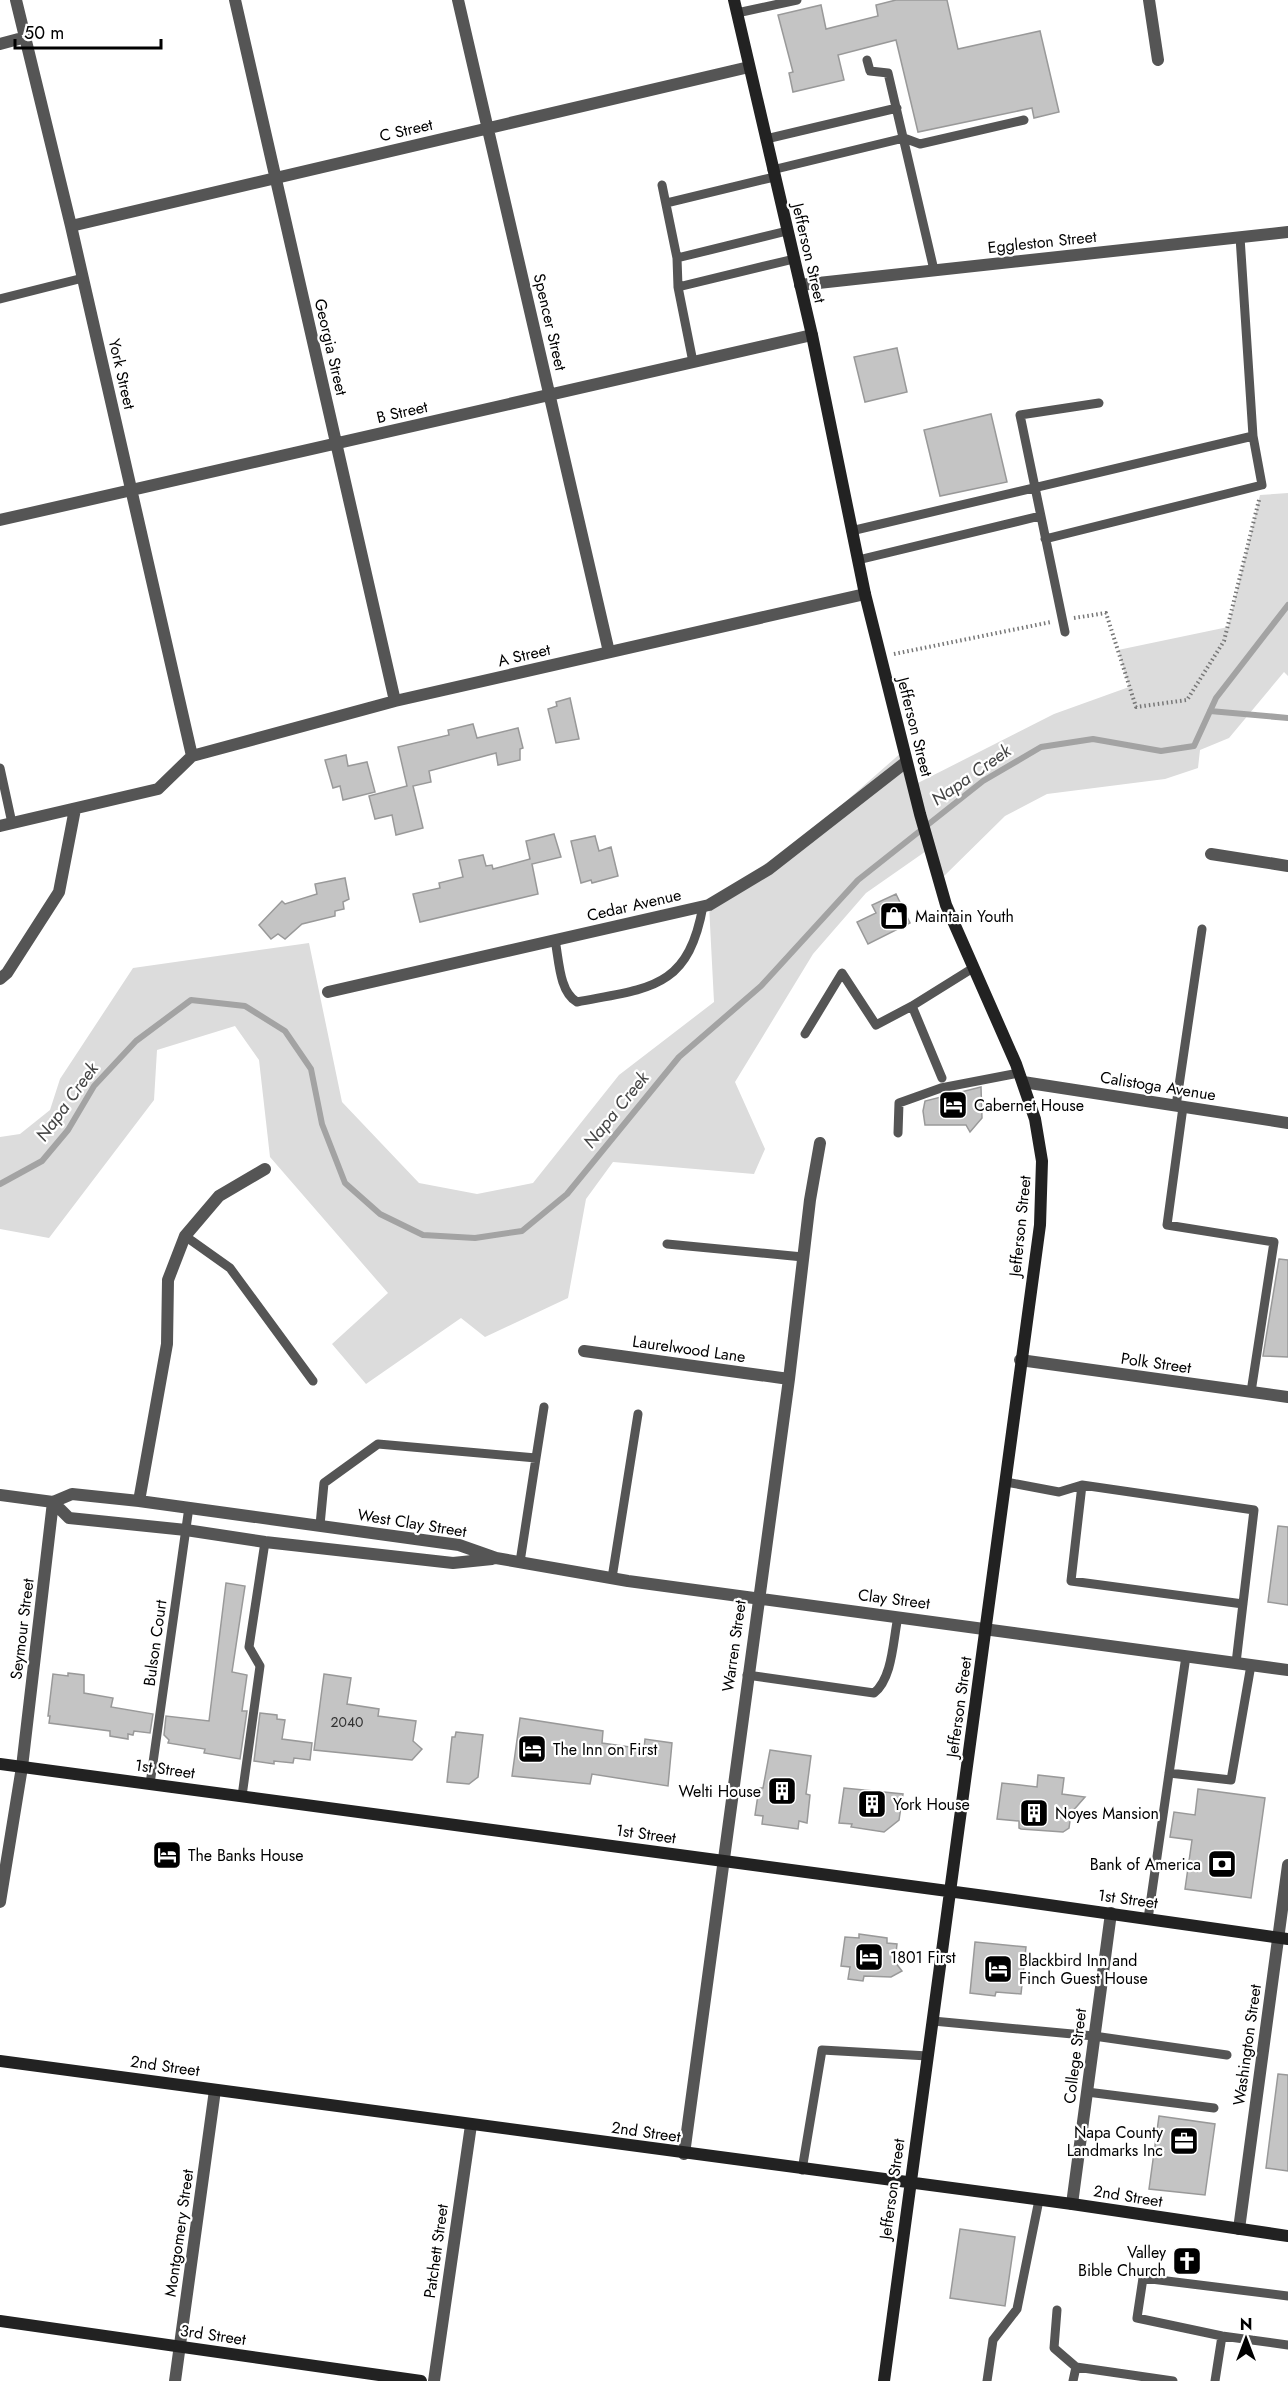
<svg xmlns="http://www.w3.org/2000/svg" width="1288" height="2381" font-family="Jost,sans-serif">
<rect width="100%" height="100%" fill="#fff"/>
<path fill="#dcdcdc" d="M 1288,493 L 1288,676 L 1284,672 L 1229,738 L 1200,750 L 1198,768 L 1165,779 L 1047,794 L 1005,816 L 939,881 L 929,849 L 866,893 L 813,954 L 735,1082 L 765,1149 L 754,1174 L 613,1162 L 586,1199 L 568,1298 L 485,1337 L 461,1318 L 366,1384 L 332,1344 L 388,1293 L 270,1157 L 259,1060 L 235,1026 L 157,1050 L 154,1100 L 49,1238 L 0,1229 L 0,1137 L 20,1134 L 50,1110 L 60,1079 L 133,968 L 309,943 L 342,1102 L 419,1183 L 477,1194 L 533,1183 L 619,1075 L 714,1002 L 709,905 L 769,869 L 902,752 L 912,786 L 1054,714 L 1129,687 L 1118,650 L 1228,627 L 1260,495 Z"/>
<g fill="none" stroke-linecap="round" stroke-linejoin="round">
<path stroke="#a3a3a3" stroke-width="6" d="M 1210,711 L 1288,718
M 0,1184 L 42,1161 L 68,1130 L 94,1086 L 136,1041 L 191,1000 L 245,1006 L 285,1031 L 311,1069 L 322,1124 L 345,1183 L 380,1214 L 423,1235 L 475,1238 L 522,1231 L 567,1194 L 679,1057 L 761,986 L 858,880 L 983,781 L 1041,747 L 1093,739 L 1161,751 L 1194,746 L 1216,698 L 1288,605"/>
</g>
<path fill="#c4c4c4" stroke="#999" stroke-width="1.5" d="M 896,0 L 947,0 L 958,49 L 1040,31 L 1059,112 L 1034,118 L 1032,108 L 918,132 L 896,40 L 838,55 L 844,80 L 793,92 L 789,73 L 793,72 L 778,15 L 821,5 L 826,29 L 878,16 L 876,5 Z
M 897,348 L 907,392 L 865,402 L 854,357 Z
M 991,414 L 1007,482 L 940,496 L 924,430 Z
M 570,698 L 579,739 L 556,743 L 548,709 L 557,706 L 556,702 Z
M 473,724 L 477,738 L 518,728 L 523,748 L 520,749 L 520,760 L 498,765 L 496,753 L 429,771 L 431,782 L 413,786 L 423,828 L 396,835 L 392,815 L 375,819 L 369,796 L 407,786 L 398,747 L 449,735 L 448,730 Z
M 346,755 L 348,766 L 367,762 L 375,792 L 343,800 L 340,786 L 333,788 L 325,760 Z
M 554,834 L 561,857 L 532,864 L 538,894 L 420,922 L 413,894 L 440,888 L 439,883 L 463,877 L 459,860 L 483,855 L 486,866 L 492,865 L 493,869 L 530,859 L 526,841 Z
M 595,836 L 599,851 L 611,847 L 618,876 L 592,883 L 591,880 L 581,883 L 571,841 Z
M 345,878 L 349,899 L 343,902 L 344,909 L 335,911 L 335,916 L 302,924 L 285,939 L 278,934 L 271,939 L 259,925 L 282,901 L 285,904 L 317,894 L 315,884 Z
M 896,894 L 910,923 L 868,944 L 857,922 L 876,913 L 872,905 Z
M 981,1087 L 982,1118 L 970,1132 L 966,1125 L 925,1125 L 923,1111 L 925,1101 Z
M 1279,1259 L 1288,1260 L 1288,1357 L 1263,1356 Z
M 1278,1526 L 1288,1527 L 1288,1605 L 1268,1602 Z
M 226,1583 L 245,1586 L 232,1672 L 247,1675 L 242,1711 L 247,1711 L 240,1759 L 204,1753 L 205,1749 L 168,1743 L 169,1740 L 164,1735 L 166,1716 L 209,1721 Z
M 68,1673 L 84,1675 L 84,1693 L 113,1698 L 111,1707 L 153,1714 L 150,1733 L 134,1731 L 133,1735 L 128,1734 L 128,1739 L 110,1736 L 110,1731 L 49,1723 L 50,1716 L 48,1716 L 53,1674 L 68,1676 Z
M 324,1674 L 351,1678 L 347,1704 L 379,1709 L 378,1716 L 416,1721 L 413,1741 L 422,1749 L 412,1760 L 314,1750 Z
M 260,1713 L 277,1715 L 277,1719 L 285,1720 L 282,1739 L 312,1743 L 310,1760 L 294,1758 L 293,1763 L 274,1761 L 274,1764 L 254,1761 Z
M 520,1718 L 603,1731 L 602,1743 L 644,1749 L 645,1739 L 672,1743 L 668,1786 L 592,1774 L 590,1784 L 512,1776 Z
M 456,1732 L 483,1735 L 478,1777 L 469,1784 L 447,1782 L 452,1737 L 455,1737 Z
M 770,1750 L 811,1756 L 806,1794 L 810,1795 L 807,1823 L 799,1821 L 798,1829 L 762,1824 L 763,1816 L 755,1815 L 759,1788 L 763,1788 Z
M 1038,1775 L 1064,1778 L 1062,1794 L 1085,1797 L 1071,1813 L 1069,1828 L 1063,1832 L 1021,1829 L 1019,1828 L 1019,1821 L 997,1819 L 1002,1783 L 1037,1787 Z
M 844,1788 L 903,1794 L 899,1820 L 884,1832 L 851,1827 L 852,1824 L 839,1823 Z
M 1198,1789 L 1265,1798 L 1251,1898 L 1185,1889 L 1192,1840 L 1170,1837 L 1174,1812 L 1195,1815 Z
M 859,1934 L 887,1938 L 887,1943 L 897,1944 L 895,1962 L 902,1971 L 891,1977 L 864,1976 L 863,1981 L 848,1979 L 850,1967 L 841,1966 L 845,1937 L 859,1938 Z
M 975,1942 L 1026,1947 L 1021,1994 L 996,1992 L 995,1996 L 970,1993 Z
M 1278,2074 L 1288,2075 L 1288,2171 L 1266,2168 Z
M 1159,2116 L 1215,2124 L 1205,2195 L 1149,2189 Z
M 960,2229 L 1015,2237 L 1005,2306 L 950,2298 Z"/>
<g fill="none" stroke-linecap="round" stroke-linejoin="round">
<path stroke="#777" stroke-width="4" stroke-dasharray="1.5 3" stroke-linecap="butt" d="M 1074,618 L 1106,613 L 1136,707 L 1187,700 L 1224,641 L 1259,500
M 894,654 L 1051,622"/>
<path stroke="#555" stroke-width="9" d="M 737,13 L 797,0
M 867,60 L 870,71 L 888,73 L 934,270
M 766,139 L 897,108
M 772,170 L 904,138 L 920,144 L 1024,120
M 662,185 L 677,258 L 787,231
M 666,203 L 774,177
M 677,258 L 678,287
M 0,299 L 83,278
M 693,362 L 678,287 L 794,259
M 851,531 L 1253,436
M 1045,539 L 1262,485 L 1253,436 L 1240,237
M 858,560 L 1040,516
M 1065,632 L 1020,415 L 1099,403
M 0,768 L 12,823
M 555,940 C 559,959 559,992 577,1002 C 649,988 688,990 703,906
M 805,1034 L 842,973 L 876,1025 L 912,1006
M 942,1078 L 912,1006 L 973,968
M 1176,1106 L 1202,929
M 1183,1107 L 1167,1225 L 1274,1242 L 1251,1392
M 898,1133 L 899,1103 L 941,1088 L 1019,1073
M 185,1236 L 230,1268 L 313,1381
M 667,1244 L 803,1257
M 536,1458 L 544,1407
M 1006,1482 L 1059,1492 L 1082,1485 L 1254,1510 L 1236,1663
M 1082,1485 L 1071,1581 L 1243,1604
M 320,1525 L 324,1483 L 378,1444 L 536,1458 L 520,1562
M 612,1578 L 638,1414
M 747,1675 L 874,1693 C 893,1678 893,1639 898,1617
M 1169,1773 L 1231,1780 L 1251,1665
M 150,1784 L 189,1507
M 242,1796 L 260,1666 L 249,1647 L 265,1542
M 1148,1919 L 1186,1656
M 933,2021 L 1094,2036 L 1227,2055
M 1087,2092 L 1214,2108
M 802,2170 L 822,2050 L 928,2056
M 1288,2296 L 1143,2278 L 1137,2318 L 1222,2336 L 1288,2345
M 1057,2310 L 1054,2348 L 1076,2367 L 1073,2381
M 1076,2367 L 1173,2381
M 987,2381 L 993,2340 L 1017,2309 L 1039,2200
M 1215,2381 L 1222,2336"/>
<path stroke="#555" stroke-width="12" d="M 16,0 L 71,226 L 192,756
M 235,0 L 395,701
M 458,0 L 609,652
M 1149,0 L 1158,60
M 0,44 L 26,37
M 71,226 L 749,67
M 800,285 L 1288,232
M 0,520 L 812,335
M 0,826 L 158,789 L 192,756 L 395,701 L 865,594
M 1211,854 L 1288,866
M 0,979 L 7,973 L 59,892 L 75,809
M 328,992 L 709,905 L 769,869 L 906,762
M 1023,1082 L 1288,1123
M 584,1351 L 789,1379
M 1020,1360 L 1288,1397
M 0,1495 L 53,1502 L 72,1494 L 139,1501 L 459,1545 L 496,1558 L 628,1581 L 1288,1670
M 139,1501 L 167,1344 L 168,1280 L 185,1236 L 219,1196 L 265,1169
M 53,1502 L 69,1518 L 186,1530 L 265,1542 L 453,1563 L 492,1559
M 0,1902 L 22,1767 L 53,1502
M 684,2154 L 789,1379 L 810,1200 L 820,1143
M 1072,2204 L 1111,1913
M 1239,2229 L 1288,1865
M 175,2381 L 215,2090
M 434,2381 L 471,2125"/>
<path stroke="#222" stroke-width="12" d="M 734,0 L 812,335 L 865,594 L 920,814 L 946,905 L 1016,1064 L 1035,1119 L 1042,1161 L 1040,1225 L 884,2381
M 0,1764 L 985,1896 L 1288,1939
M 0,2061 L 1072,2204 L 1288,2236
M 0,2321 L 421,2381"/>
</g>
<defs>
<g id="shop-square" transform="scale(1.5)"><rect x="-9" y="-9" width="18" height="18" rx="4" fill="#000" stroke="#fff"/><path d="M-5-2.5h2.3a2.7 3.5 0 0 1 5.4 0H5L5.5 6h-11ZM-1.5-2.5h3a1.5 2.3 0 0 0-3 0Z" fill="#fff"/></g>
<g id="hotel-square" transform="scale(1.5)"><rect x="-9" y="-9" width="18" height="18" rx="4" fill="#000" stroke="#fff"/><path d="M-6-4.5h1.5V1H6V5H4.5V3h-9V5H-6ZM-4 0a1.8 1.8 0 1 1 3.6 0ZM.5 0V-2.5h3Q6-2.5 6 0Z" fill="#fff"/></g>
<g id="building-square" transform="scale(1.5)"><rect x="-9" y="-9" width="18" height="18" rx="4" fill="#000" stroke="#fff"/><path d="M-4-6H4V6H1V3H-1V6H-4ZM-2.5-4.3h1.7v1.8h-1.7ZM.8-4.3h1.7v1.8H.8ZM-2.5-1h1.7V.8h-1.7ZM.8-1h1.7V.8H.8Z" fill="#fff"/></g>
<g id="bank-square" transform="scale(1.5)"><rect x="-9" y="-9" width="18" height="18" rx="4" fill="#000" stroke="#fff"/><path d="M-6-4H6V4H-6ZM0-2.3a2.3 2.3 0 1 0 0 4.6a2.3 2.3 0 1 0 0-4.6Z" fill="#fff"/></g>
<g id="office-square" transform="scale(1.5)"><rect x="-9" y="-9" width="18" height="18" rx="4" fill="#000" stroke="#fff"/><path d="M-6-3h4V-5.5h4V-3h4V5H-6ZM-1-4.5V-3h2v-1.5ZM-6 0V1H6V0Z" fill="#fff"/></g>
<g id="church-square" transform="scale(1.5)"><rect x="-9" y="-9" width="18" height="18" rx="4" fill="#000" stroke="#fff"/><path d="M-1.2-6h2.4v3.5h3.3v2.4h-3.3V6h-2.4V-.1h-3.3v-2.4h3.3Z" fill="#fff"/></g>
</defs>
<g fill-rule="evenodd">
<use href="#shop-square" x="894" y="916"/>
<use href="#hotel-square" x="953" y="1105"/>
<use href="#hotel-square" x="532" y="1749"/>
<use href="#building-square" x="782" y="1791"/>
<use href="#building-square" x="872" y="1804"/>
<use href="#building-square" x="1034" y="1813"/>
<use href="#hotel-square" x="167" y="1855"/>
<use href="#bank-square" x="1222" y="1864"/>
<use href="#hotel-square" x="869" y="1957"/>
<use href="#hotel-square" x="998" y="1969"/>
<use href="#office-square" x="1184" y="2141"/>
<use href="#church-square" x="1187" y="2261"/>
</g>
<g text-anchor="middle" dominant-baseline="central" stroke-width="4.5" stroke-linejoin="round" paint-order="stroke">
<g font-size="14" fill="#313131">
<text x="347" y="1722">2040</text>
</g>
<g font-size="16" fill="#000" stroke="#fff">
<text transform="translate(406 130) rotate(-13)">C Street</text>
<text transform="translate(1042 242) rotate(-6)">Eggleston Street</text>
<text transform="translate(809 253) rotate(77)">Jefferson Street</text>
<text transform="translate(550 322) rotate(77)">Spencer Street</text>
<text transform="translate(331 347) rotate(77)">Georgia Street</text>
<text transform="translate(122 374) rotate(77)">York Street</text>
<text transform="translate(402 412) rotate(-13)">B Street</text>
<text transform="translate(524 655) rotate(-13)">A Street</text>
<text transform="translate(915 727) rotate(76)">Jefferson Street</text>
<text transform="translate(634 905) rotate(-13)">Cedar Avenue</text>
<text transform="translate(1158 1086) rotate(9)">Calistoga Avenue</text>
<text transform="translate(1020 1226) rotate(-84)">Jefferson Street</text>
<text transform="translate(689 1349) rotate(8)">Laurelwood Lane</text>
<text transform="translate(1156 1363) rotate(8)">Polk Street</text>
<text transform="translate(412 1523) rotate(9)">West Clay Street</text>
<text transform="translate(894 1599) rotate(7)">Clay Street</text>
<text transform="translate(22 1629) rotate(-83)">Seymour Street</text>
<text transform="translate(155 1643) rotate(-82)">Bulson Court</text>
<text transform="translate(734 1646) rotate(-82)">Warren Street</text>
<text transform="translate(959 1707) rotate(-82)">Jefferson Street</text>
<text transform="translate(165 1769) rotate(8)">1st Street</text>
<text transform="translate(646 1834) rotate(8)">1st Street</text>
<text transform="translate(1128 1899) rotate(8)">1st Street</text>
<text transform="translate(1247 2045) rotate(-82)">Washington Street</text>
<text transform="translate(1075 2056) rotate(-83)">College Street</text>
<text transform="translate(165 2066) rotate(8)">2nd Street</text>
<text transform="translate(646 2132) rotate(8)">2nd Street</text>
<text transform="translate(892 2189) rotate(-82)">Jefferson Street</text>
<text transform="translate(1128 2196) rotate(9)">2nd Street</text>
<text transform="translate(179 2233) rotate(-82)">Montgomery Street</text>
<text transform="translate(436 2251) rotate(-82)">Patchett Street</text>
<text transform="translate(213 2335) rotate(8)">3rd Street</text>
</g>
<g font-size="16" fill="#000" stroke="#fff" text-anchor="start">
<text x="915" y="916">Maintain Youth</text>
<text x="974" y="1105">Cabernet House</text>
<text x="553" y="1749">The Inn on First</text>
<text x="761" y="1791" text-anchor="end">Welti House</text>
<text x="893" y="1804">York House</text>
<text x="1055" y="1813">Noyes Mansion</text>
<text x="188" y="1855">The Banks House</text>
<text x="1201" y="1864" text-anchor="end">Bank of America</text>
<text x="890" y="1957">1801 First</text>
<text x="1019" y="1960">Blackbird Inn and<tspan x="1019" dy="18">Finch Guest House</tspan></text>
<text x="1163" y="2132" text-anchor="end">Napa County<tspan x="1163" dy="18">Landmarks Inc</tspan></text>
<text x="1166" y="2252" text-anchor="end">Valley<tspan x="1166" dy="18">Bible Church</tspan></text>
</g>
<g font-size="18" font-style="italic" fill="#444" stroke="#fff">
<text transform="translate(971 775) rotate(-35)">Napa Creek</text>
<text transform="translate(67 1102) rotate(-54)">Napa Creek</text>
<text transform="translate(616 1110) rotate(-51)">Napa Creek</text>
</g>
</g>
<g transform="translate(1246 2339)" stroke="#ffffff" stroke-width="4.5" paint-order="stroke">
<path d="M0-4.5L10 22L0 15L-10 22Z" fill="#000000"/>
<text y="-9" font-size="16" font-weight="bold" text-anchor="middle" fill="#000000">N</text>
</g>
<path d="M15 39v9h146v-9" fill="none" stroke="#000000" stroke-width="3"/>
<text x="24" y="39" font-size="18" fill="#000000" stroke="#ffffff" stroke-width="4.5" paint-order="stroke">50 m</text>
</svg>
